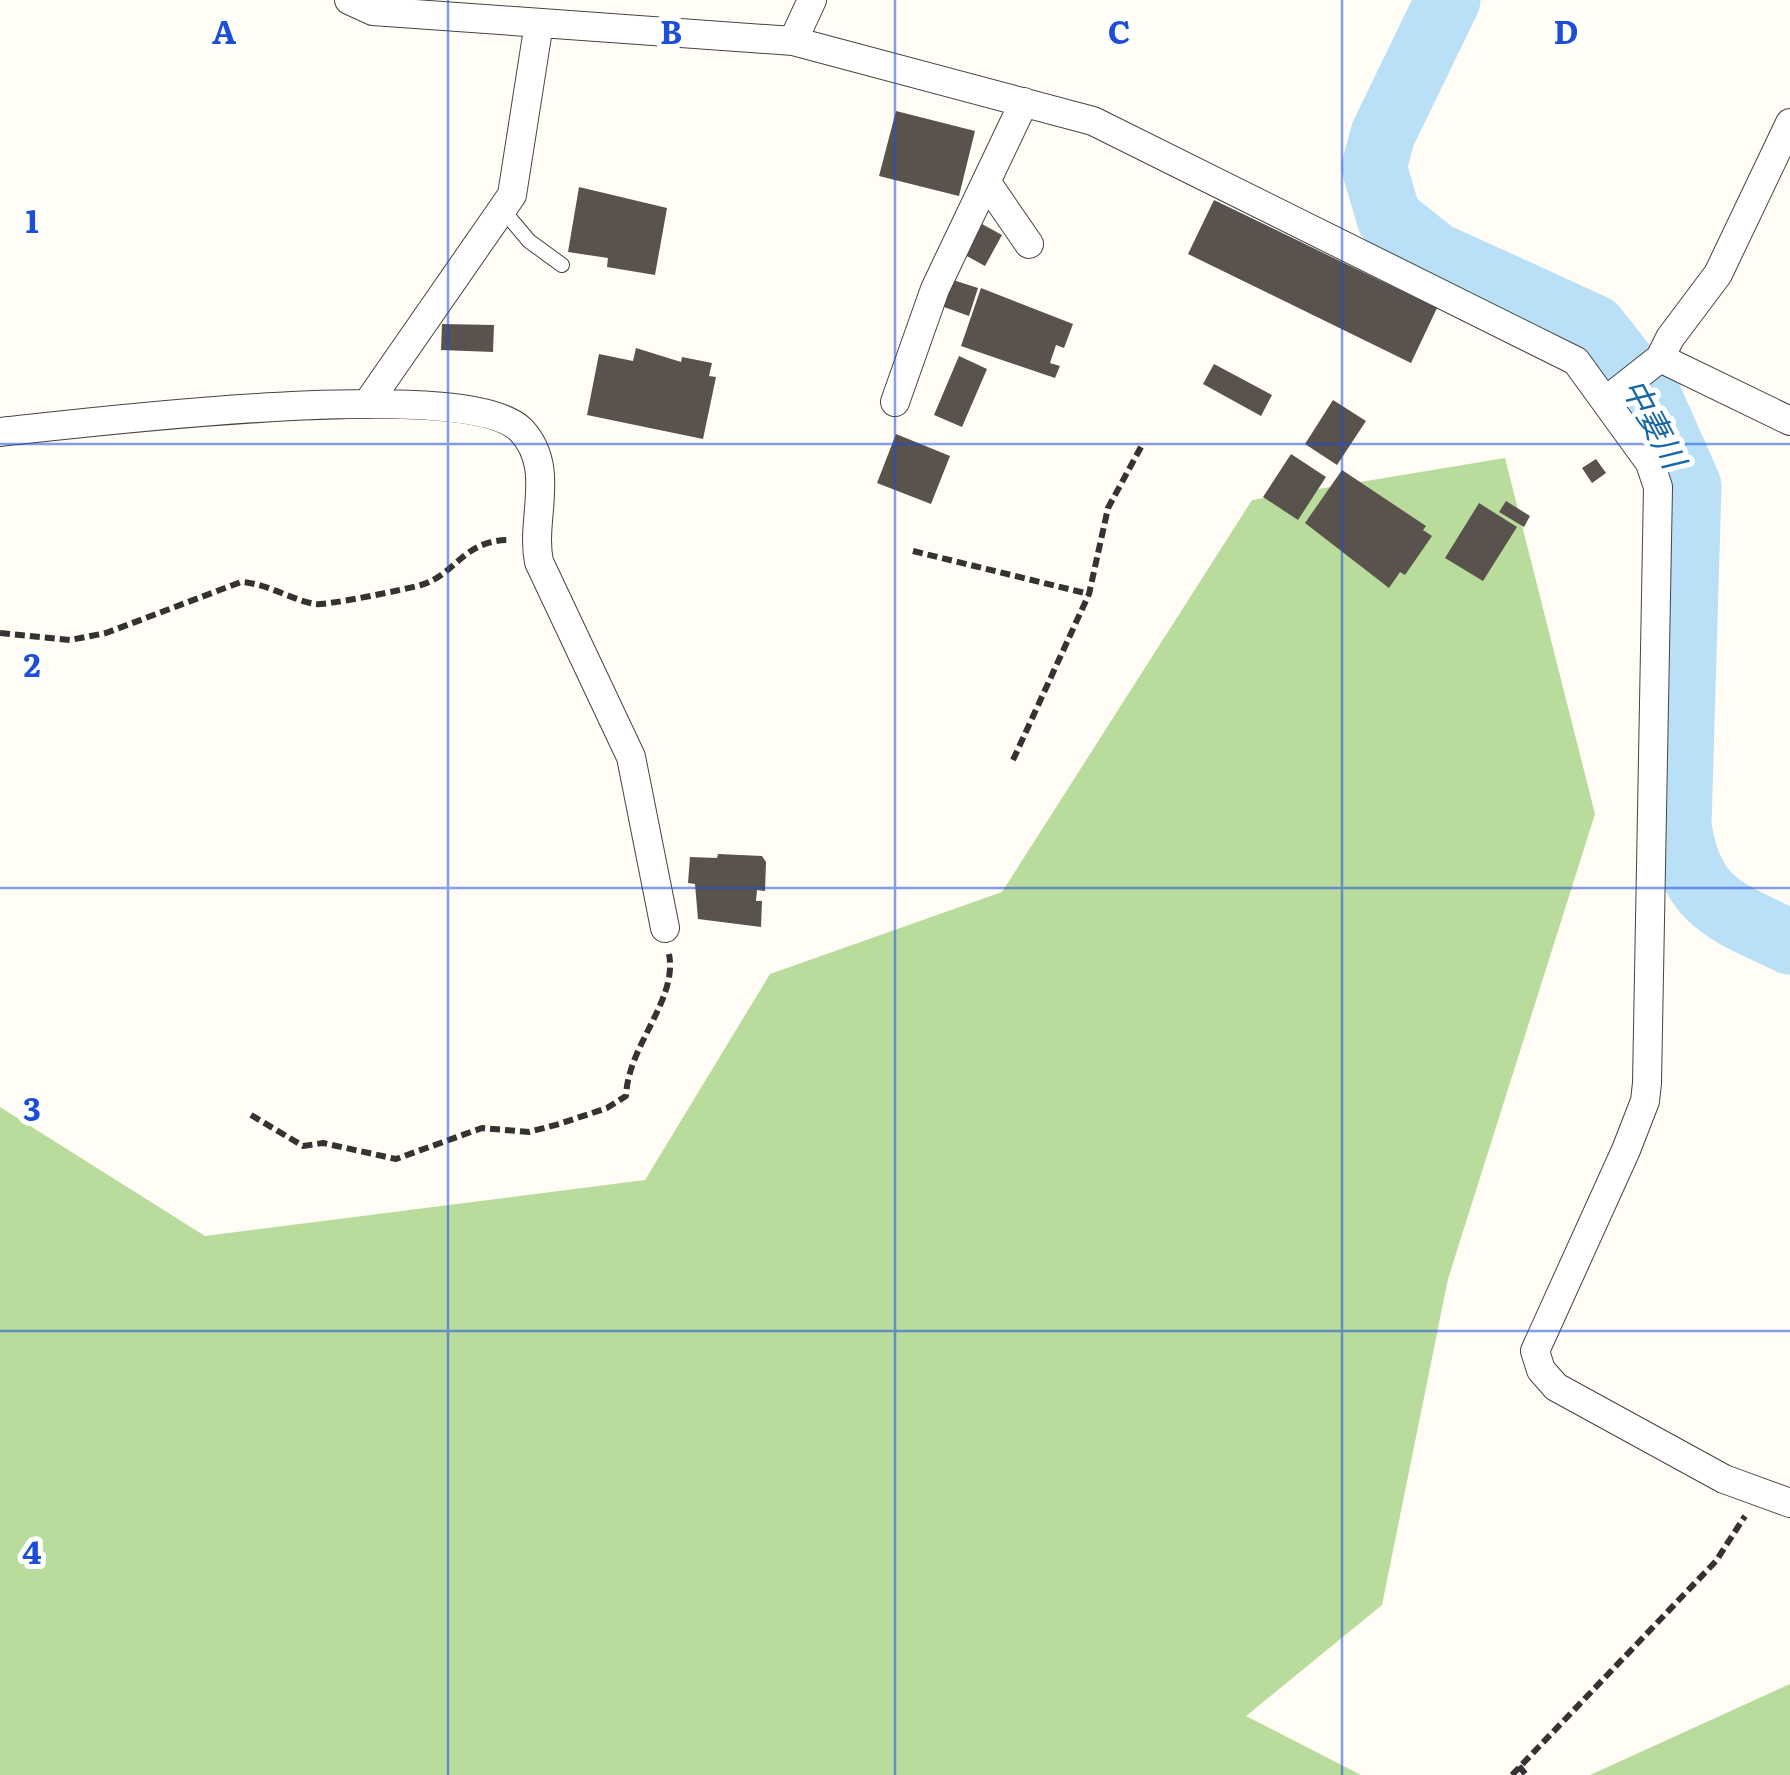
<svg xmlns="http://www.w3.org/2000/svg" width="1790" height="1775" font-family="Literata,'Noto Sans JP',serif">
<rect width="100%" height="100%" fill="#fffdf5"/>
<path fill="#b9dc9c" d="M 1505,458 L 1595,814 L 1448,1279 L 1382,1605 L 1246,1716 L 1361,1775 L 0,1775 L 0,1107 L 205,1236 L 645,1180 L 770,974 L 1002,892 L 1252,500 Z
M 1790,1684 L 1790,1775 L 1590,1775 Z"/>
<g fill="none" stroke-linecap="round" stroke-linejoin="round">
<path stroke="#b9e0f7" stroke-width="65" d="M 1448,0 L 1383,134 L 1374,167 L 1389,218 L 1434,254 L 1594,327 L 1650,398 L 1689,486 L 1679,825 C 1690,903 1726,911 1790,942"/>
</g>
<path fill="#5a524d" d="M 896,111 L 975,131 L 959,196 L 879,176 Z
M 579,187 L 667,208 L 655,275 L 607,267 L 608,258 L 568,252 Z
M 1214,200 L 1437,308 L 1411,363 L 1188,254 Z
M 982,224 L 1002,235 L 985,266 L 965,255 Z
M 953,280 L 978,288 L 969,316 L 944,307 Z
M 981,288 L 1073,324 L 1064,348 L 1056,345 L 1050,363 L 1060,366 L 1055,378 L 961,346 Z
M 442,324 L 494,325 L 493,352 L 441,350 Z
M 636,348 L 681,362 L 682,357 L 712,363 L 709,376 L 716,377 L 703,439 L 587,415 L 599,354 L 633,361 Z
M 959,356 L 987,369 L 962,427 L 934,415 Z
M 1214,364 L 1272,395 L 1261,416 L 1203,384 Z
M 1333,400 L 1366,421 L 1337,465 L 1305,444 Z
M 896,434 L 950,456 L 931,504 L 877,483 Z
M 1291,454 L 1326,477 L 1298,520 L 1263,497 Z
M 1596,459 L 1606,473 L 1592,483 L 1582,468 Z
M 1342,470 L 1426,526 L 1423,530 L 1432,536 L 1405,575 L 1400,572 L 1389,588 L 1305,523 Z
M 1506,501 L 1530,516 L 1524,527 L 1499,512 Z
M 1479,503 L 1517,527 L 1483,581 L 1445,558 Z
M 718,854 L 762,856 L 766,862 L 765,891 L 757,890 L 756,901 L 762,901 L 761,927 L 698,919 L 695,884 L 688,883 L 690,857 L 717,858 Z"/>
<g fill="none" stroke-linecap="round" stroke-linejoin="round">
<g stroke="#444" stroke-width="16">
<path id="lane" d="M 502,209 L 529,241 L 562,265"/>
</g>
<g stroke="#444" stroke-width="30">
<path id="street" d="M 349,0 L 373,11 L 793,41 L 1093,121 L 1576,361 L 1650,463 L 1658,487 L 1647,1083 L 1645,1101 L 1626,1150 L 1535,1351 L 1541,1370 L 1556,1387 L 1724,1479 L 1790,1503
M 793,41 L 812,0
M 987,183 L 1029,244
M 1660,358 L 1790,421
M 1608,399 L 1660,358 L 1670,338 L 1718,274 L 1790,123
M 895,402 L 935,289 L 1024,102
M 367,404 L 512,195 L 539,23
M 0,432 C 87,423 467,375 521,430 C 557,468 530,518 539,562 L 631,757 L 665,928"/>
</g>
<path stroke="#333" stroke-width="6" stroke-dasharray="10 5" stroke-linecap="butt" d="M 913,551 L 1089,594
M 0,633 L 70,640 L 106,633 L 241,582 C 269,584 289,599 315,604 C 325,606 407,589 421,585 C 457,574 462,541 508,540
M 1013,760 L 1089,594 L 1108,508 L 1141,447
M 251,1115 L 303,1146 L 323,1143 L 396,1159 L 482,1128 L 529,1132 L 559,1124 L 607,1108 L 626,1096 C 628,1045 678,1000 669,954
M 1519,1766 L 1526,1775
M 1512,1775 L 1716,1561 L 1745,1516"/>
<use href="#lane" stroke="#fff" stroke-width="14"/>
<use href="#street" stroke="#fff" stroke-width="28"/>
</g>
<path fill="none" stroke="#1d4ed8" stroke-width="2.5" stroke-opacity="0.55" d="M 448,0 L 448,1775M 895,0 L 895,1775M 1342,0 L 1342,1775M 0,444 L 1790,444M 0,888 L 1790,888M 0,1331 L 1790,1331"/>
<g text-anchor="middle" dominant-baseline="central" stroke-width="10" stroke-linejoin="round" paint-order="stroke">
<g font-size="32" font-style="italic" fill="#1768a6" stroke="#fff">
<text transform="translate(1656 422) rotate(62)">中妻川</text>
</g>
</g>
<g font-size="32" text-anchor="middle" font-weight="bold" fill="#1d4ed8" stroke="#fff" stroke-width="10" stroke-linejoin="round" paint-order="stroke">
<text x="224" y="44">A</text>
<text x="671" y="44">B</text>
<text x="1119" y="44">C</text>
<text x="1566" y="44">D</text>
<text x="32" y="233">1</text>
<text x="32" y="677">2</text>
<text x="32" y="1121">3</text>
<text x="32" y="1564">4</text>
</g>
</svg>
